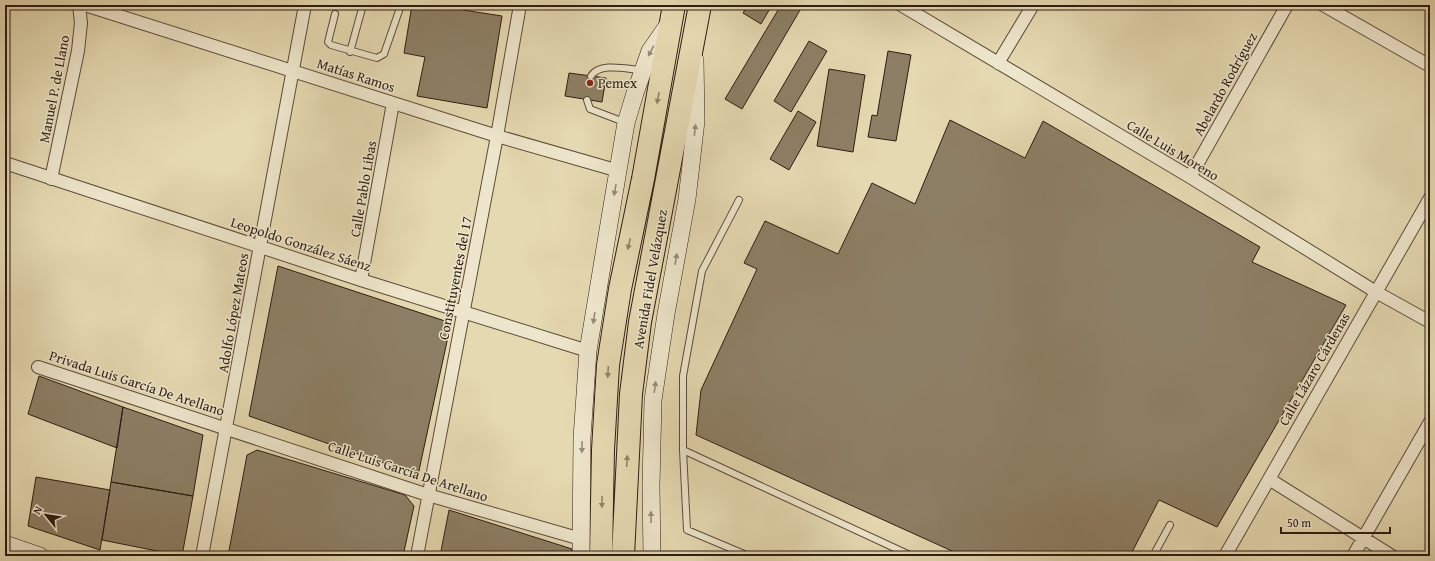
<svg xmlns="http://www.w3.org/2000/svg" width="1435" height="561" font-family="'Gentium Book Plus',serif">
<rect width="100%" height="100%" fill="#e5d9b1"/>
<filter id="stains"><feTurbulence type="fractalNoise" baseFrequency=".005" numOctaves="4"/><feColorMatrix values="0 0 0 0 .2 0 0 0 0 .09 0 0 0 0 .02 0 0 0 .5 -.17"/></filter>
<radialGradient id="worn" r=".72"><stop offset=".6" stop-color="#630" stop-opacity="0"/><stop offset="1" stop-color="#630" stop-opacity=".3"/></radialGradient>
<path fill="#8d7f65" stroke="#2d1d12" d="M 412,5 L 431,5 L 502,16 L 487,108 L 417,96 L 425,57 L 404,53 Z
M 748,5 L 772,5 L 761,24 L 743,13 Z
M 781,5 L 803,5 L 742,109 L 725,99 Z
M 809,41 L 827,51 L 791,112 L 774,101 Z
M 888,51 L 911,55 L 896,141 L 868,137 L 872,115 L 877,116 Z
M 829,69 L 865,75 L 853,152 L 817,146 Z
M 569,73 L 606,78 L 602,102 L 565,96 Z
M 798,111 L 816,122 L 789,170 L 770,159 Z
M 950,120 L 1025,158 L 1043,121 L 1260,247 L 1252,262 L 1346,305 L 1217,527 L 1159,500 L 1130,556 L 963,556 L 696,435 L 701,390 L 757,269 L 744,263 L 765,221 L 838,254 L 872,183 L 915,204 Z
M 278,266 L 451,323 L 418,475 L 249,416 Z
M 39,376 L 123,407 L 117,448 L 28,414 Z
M 123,407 L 203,435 L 193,496 L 111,482 Z
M 257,450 L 405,495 L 414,506 L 403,556 L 228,556 L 247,455 Z
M 36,477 L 110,490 L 100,550 L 28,526 Z
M 111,482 L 193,496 L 182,556 L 102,540 Z
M 449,510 L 572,549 L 571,556 L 440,556 Z"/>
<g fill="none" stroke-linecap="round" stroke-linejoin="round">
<g stroke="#5b4c3a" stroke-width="8">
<path id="lane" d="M 335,14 L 328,42 L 331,45 L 377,58 L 384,54 L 401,5
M 350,52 L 363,5
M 591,76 C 600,62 626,69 641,70
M 587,100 L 590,109 L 624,122
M 739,200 L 702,271 L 683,376 L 683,450 L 687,530 L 749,556
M 683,450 L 912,556
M 1153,556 L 1170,525"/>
</g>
<g stroke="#5b4c3a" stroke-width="14">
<path id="street" d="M 85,5 L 497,136 L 619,171
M 901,5 L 1190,177 L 1376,292 L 1430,322
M 1323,5 L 1430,66
M 998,63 L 1033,5
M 5,163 L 361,280 L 588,351
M 1190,177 L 1287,5
M 51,179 L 78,51 L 81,23 L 79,5
M 361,280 L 393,103
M 38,367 L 428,495 L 581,539
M 1269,479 L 1392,556
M 202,556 L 305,5
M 417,556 L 497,136 L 520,5
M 1225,556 L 1430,198
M 1353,556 L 1430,422"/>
</g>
<g stroke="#2d1d12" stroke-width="18">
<path id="secondary" d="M 5,544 L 40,556
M 581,556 L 582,438 L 588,351 L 609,224 L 626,123 L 635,93 L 650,51 L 670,22
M 652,556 L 651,486 L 653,400 L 666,314 L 687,199 L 696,121 L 695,60"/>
</g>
<g stroke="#2d1d12" stroke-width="24">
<path id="highway" d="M 601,556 L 603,450 L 608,365 L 620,289 L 643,179 L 674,5
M 623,556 L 631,394 L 640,322 L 700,5"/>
</g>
<use href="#lane" stroke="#eee6cc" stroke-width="6"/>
<use href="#street" stroke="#eee6cc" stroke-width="12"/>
<use href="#secondary" stroke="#eee6cc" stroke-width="17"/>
<use href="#highway" stroke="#e5d9b1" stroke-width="22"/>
</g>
<defs><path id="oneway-solid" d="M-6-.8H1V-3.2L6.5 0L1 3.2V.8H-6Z"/></defs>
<g fill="#978c78">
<use href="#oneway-solid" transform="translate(651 51) rotate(118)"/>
<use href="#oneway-solid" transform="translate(695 130) rotate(-83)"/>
<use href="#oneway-solid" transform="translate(615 190) rotate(100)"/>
<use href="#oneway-solid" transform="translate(676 259) rotate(-80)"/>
<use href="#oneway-solid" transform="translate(594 318) rotate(99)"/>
<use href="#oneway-solid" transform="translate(655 387) rotate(-82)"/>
<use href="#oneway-solid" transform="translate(582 447) rotate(91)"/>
<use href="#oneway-solid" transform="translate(651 517) rotate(-91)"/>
</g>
<g fill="#928469">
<use href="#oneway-solid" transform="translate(658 98) rotate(100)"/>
<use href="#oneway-solid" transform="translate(629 244) rotate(102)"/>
<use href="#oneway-solid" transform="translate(608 372) rotate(93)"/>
<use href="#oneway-solid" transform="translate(627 461) rotate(-87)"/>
<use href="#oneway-solid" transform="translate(602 502) rotate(91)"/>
</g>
<circle fill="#8f2418" stroke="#eee6cc" stroke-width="1.5" cx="590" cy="83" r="4"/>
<g text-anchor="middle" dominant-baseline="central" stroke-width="3" stroke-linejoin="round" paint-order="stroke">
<g font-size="14" fill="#2d1d12" stroke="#eee6cc">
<text transform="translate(356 75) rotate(18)">Matías Ramos</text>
<text transform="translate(1225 84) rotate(-61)">Abelardo Rodríguez</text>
<text transform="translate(54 89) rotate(-79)">Manuel P. de Llano</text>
<text transform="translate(1173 150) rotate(31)">Calle Luis Moreno</text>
<text transform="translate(363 189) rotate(-80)">Calle Pablo Libas</text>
<text transform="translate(301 244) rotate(18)">Leopoldo González Sáenz</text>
<text transform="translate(455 278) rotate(-79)">Constituyentes del 17</text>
<text transform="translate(650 279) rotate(-80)">Avenida Fidel Velázquez</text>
<text transform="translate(233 313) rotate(-80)">Adolfo López Mateos</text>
<text transform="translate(1314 369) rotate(-60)">Calle Lázaro Cárdenas</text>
<text transform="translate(137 383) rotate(18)">Privada Luis García De Arellano</text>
<text transform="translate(408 471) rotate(18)">Calle Luis García De Arellano</text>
</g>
<g font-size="14" fill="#2d1d12" stroke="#eee6cc" text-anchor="start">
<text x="598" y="83">Pemex</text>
</g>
</g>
<rect width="1435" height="561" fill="none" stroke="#e5d9b1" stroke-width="20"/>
<rect x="6" y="6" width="1423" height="549" fill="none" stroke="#2d1d12" stroke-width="2"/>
<rect x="10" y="10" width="1415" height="541" fill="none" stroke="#2d1d12"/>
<g transform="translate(46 515) rotate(300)" stroke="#eee6cc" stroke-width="3" paint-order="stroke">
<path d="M0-3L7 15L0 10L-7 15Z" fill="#2d1d12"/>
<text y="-6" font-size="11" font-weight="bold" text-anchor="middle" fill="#2d1d12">N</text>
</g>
<path d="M1281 527v6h109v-6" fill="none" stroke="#2d1d12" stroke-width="2"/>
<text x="1287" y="527" font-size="12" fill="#2d1d12" stroke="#eee6cc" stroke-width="3" paint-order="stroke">50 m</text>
<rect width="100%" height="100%" filter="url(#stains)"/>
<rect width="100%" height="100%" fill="url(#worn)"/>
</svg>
